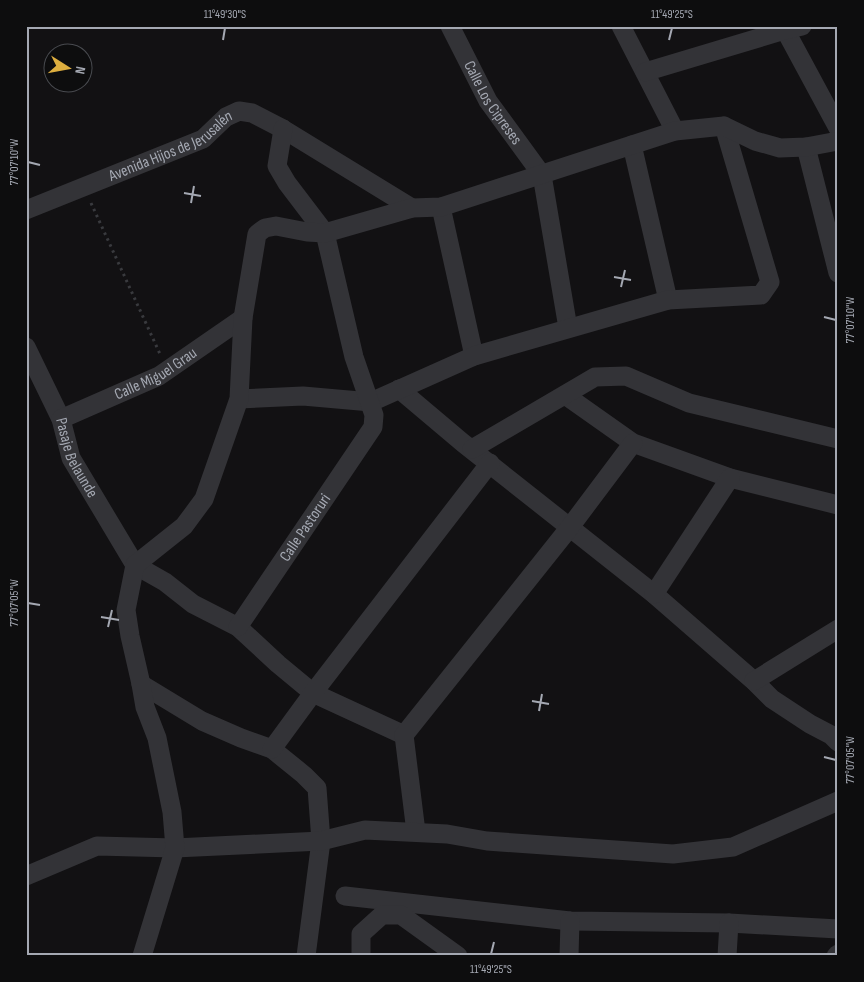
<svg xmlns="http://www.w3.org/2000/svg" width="864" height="982" font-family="'Sofia Sans Condensed',sans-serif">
<rect width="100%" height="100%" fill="#121113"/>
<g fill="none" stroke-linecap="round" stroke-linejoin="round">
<path stroke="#393a3e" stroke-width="3" stroke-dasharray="2.5 4" stroke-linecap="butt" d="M 91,203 L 160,354"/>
<g stroke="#333337" stroke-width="19">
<path id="s1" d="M 450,26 L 488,101 L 542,175 L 568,328"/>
<path d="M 621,26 L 675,131"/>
<path d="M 783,26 L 838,128"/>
<path d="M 645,72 L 785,30 L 802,26"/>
<path d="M 632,145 L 668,300"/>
<path d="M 806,147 L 838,273"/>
<path d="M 441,207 L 474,356"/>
<path id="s2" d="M 26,210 L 203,139 L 226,117 L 239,111 L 252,113 L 283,129 L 412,208"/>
<path id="s3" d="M 26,347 L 61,419 L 71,458 L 135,565 L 165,582 L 193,604 L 238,627 L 278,664 L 313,693 L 404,735"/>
<path d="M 399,389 L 463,443 L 654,594 L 754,681 L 772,699 L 810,724 L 831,735 L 838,742"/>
<path d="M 565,395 L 633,443 L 730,478 L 838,505"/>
<path d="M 239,399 L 303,396 L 371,402 L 474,356 L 668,300 L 761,295 L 770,282 L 724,126"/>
<path id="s4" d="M 61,419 L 159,376 L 243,318"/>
<path d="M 472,449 L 595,377 L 626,376 L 689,403 L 838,439"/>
<path d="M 654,594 L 730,478"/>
<path id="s5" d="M 238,627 L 373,427 L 374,415 L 354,357 L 325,233 L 287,183 L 277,166 L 283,129"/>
<path d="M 754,681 L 838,629"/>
<path d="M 141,684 L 202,721 L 241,738 L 272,749 L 304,775 L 317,788 L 321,841 L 306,956"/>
<path d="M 272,749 L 313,693 L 490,463"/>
<path d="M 416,832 L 404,735 L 570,527 L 633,443"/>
<path d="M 26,876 L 97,846 L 175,848 L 321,841 L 365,830 L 447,834 L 487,841 L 673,854 L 733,847 L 838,801"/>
<path d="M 345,896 L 570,921 L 729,923 L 838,929"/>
<path d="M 142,956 L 175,848 L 172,812 L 157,738 L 145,707 L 141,684 L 130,636 L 126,610 L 135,565 L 184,526 L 204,499 L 239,399 L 243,318 L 257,234 L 265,228 L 276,226 L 307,232 L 325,233 L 412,208 L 441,207 L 675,131 L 724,126 L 755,141 L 780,148 L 806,147 L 838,141"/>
<path d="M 361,956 L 361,934 L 382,915 L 401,915 L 458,956"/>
<path d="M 569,956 L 570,921"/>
<path d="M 727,956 L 729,923"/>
<path d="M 836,956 L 838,954"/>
</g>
</g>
<path fill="none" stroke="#a4a8b2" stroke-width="2" d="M 223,40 L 225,28M 669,40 L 672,28M 28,162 L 40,165M 184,193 L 201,196M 191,203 L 194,186M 614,277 L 631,280M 621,287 L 625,270M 824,317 L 836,320M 28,603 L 40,605M 101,617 L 119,620M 108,627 L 112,610M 532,701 L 549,704M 539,711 L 542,694M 824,757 L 836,760M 491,954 L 494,942"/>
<g text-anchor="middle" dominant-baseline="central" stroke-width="4" stroke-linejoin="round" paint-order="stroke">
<g font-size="16" fill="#a4a8b2" stroke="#0d0d0e">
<text stroke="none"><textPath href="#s1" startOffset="88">Calle Los Cipreses</textPath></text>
<text stroke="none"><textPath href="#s2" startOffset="159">Avenida Hijos de Jerusalén</textPath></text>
<text stroke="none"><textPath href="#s4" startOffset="105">Calle Miguel Grau</textPath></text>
<text stroke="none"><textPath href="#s3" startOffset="122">Pasaje Belaunde</textPath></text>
<text stroke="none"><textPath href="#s5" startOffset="120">Calle Pastoruri</textPath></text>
</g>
</g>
<rect width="864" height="982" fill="none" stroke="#0d0d0e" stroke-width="55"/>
<g transform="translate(68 68) rotate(101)"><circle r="24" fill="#0d0d0e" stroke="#494b50"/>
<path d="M0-4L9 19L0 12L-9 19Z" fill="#ddae3f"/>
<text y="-8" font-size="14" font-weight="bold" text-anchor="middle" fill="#a4a8b2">N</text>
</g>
<rect x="28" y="28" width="808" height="926" fill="none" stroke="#a4a8b2" stroke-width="2"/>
<g font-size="12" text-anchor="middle" fill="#a4a8b2">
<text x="225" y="18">11°49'30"S</text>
<text x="672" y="18">11°49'25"S</text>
<text transform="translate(14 162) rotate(-90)" y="4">77°07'10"W</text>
<text transform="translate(850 320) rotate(-90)" y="4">77°07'10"W</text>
<text transform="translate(14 603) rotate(-90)" y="4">77°07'05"W</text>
<text transform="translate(850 760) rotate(-90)" y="4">77°07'05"W</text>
<text x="491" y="973">11°49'25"S</text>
</g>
</svg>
